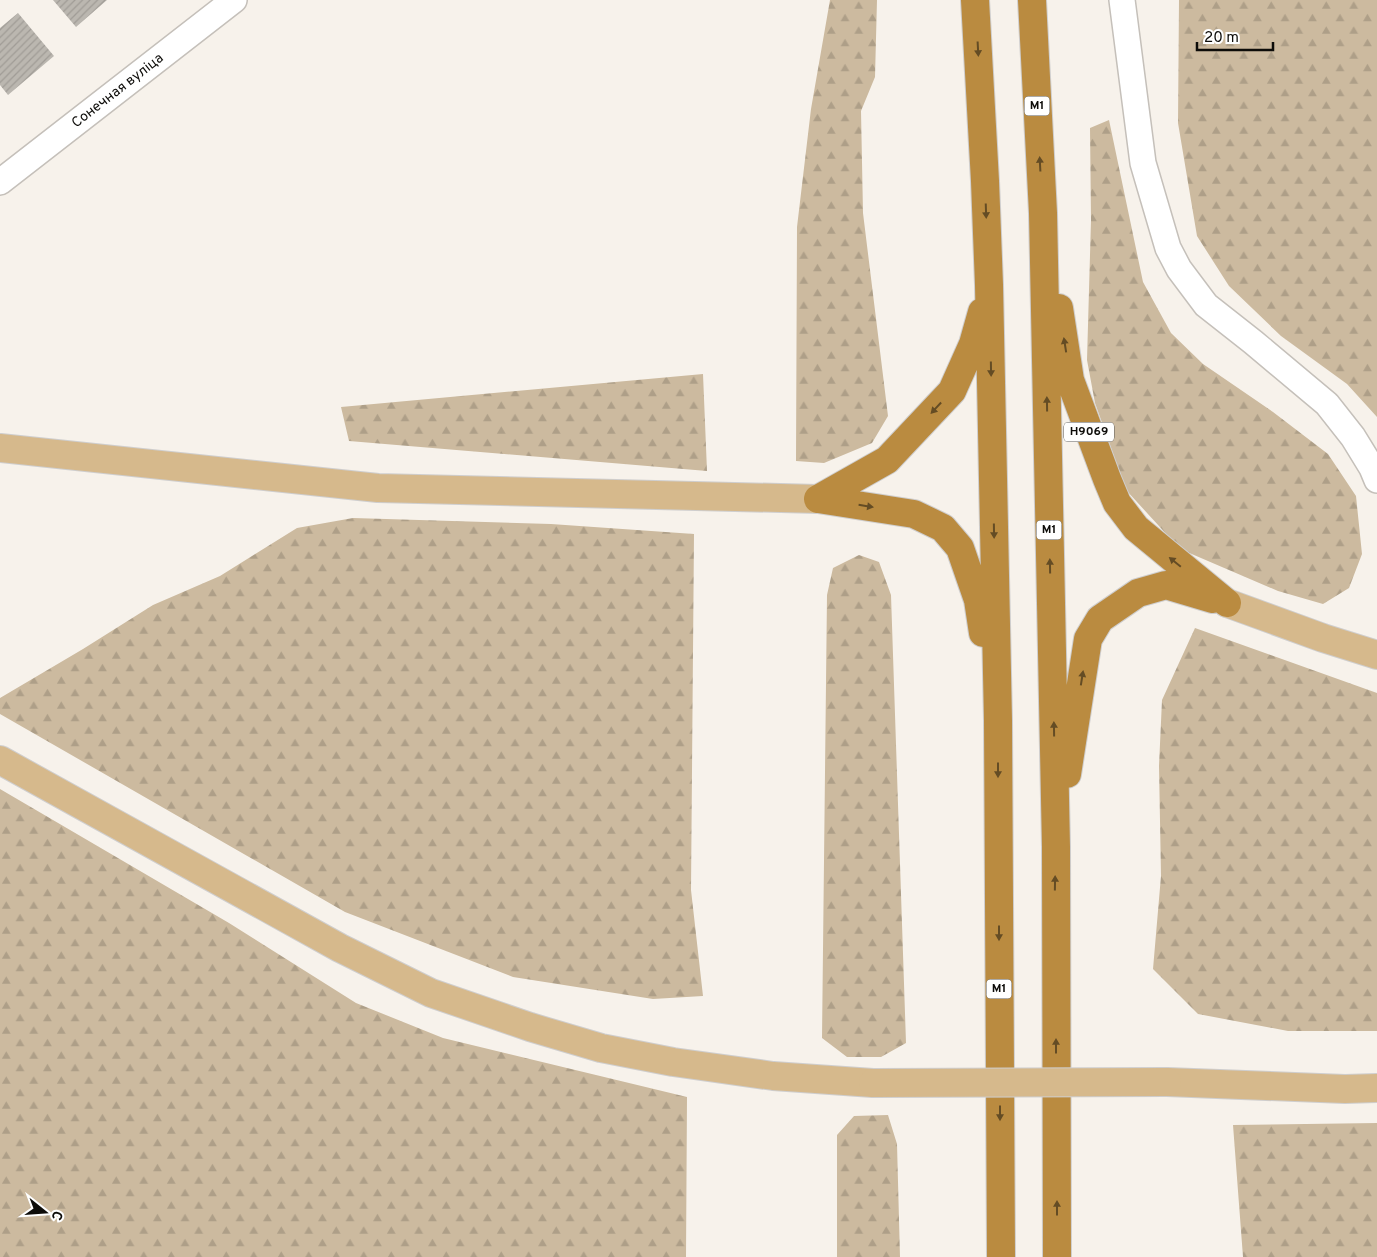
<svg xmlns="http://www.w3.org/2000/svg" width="1377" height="1257" font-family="Overpass,sans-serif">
<defs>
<pattern id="forest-firs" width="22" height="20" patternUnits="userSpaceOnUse" patternTransform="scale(1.25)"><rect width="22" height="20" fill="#ccba9f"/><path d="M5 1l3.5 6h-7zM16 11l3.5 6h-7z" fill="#ae9f88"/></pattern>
<pattern id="building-hatch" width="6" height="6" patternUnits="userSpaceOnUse" patternTransform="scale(1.25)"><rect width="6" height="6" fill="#bbb7b0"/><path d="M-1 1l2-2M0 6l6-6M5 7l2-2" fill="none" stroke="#a09c96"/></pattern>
</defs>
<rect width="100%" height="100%" fill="#f7f2eb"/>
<path fill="url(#forest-firs)" d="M 830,0 L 877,0 L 875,77 L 861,111 L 863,213 L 888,416 L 872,443 L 824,463 L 796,461 L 797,227 L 811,109 Z
M 1179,0 L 1377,0 L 1377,417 L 1347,384 L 1281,336 L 1229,286 L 1197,236 L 1178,123 Z
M 1109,120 L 1143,282 L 1171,333 L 1203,364 L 1273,412 L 1328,454 L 1356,496 L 1362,554 L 1349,588 L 1323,604 L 1278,591 L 1180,549 L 1126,490 L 1095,403 L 1087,360 L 1091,220 L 1090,128 Z
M 703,374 L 707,471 L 349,441 L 341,407 Z
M 353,518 L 551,524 L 694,534 L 691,890 L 703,996 L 653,999 L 513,977 L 345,912 L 0,714 L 0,698 L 83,649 L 153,605 L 220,576 L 297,528 Z
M 859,555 L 879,562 L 891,595 L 906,1043 L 881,1057 L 847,1057 L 822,1038 L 827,595 L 833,568 Z
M 1195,628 L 1377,693 L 1377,1031 L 1288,1031 L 1198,1014 L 1153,969 L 1161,876 L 1159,766 L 1162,700 Z
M 0,789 L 229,923 L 356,1003 L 443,1038 L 687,1097 L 686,1257 L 0,1257 Z
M 888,1115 L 897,1144 L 900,1257 L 837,1257 L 837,1135 L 854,1116 Z
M 1377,1123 L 1377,1257 L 1243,1257 L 1233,1125 Z"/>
<path fill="url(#building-hatch)" d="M 53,0 L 107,0 L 76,27 Z
M 18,13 L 54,56 L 8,95 L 0,85 L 0,28 Z"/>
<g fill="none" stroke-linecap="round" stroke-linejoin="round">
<g stroke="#c5c0ba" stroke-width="28">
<g id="minor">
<path d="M 1122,0 L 1143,163 L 1168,248 L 1179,269 L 1206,305 L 1253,342 L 1327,404 L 1353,437 L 1372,468 L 1377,480"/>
<path id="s1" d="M 0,182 L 234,0"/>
</g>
</g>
<g stroke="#cfcece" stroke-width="30">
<path id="major" d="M 0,448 L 378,488 L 818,499
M 1227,603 L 1323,638 L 1377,655
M 0,760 L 340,948 L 431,993 L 530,1027 L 601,1048 L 673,1062 L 773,1076 L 873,1083
M 1167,1082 L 1345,1089 L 1377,1088"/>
</g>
<g stroke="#cfcece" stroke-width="30">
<path id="highway" d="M 975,0 L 985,181 L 989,285 L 998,721 L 1001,1257
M 1032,0 L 1043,213 L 1056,847 L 1057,1257
M 1059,308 L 1070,380 L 1107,479 L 1117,503 L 1136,528 L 1227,603
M 818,499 L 914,514 L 943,528 L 960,548 L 978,600 L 983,633
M 818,499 L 887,460 L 952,391 L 973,344 L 982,312
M 1067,774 L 1088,639 L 1100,619 L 1138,593 L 1166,585 L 1213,599"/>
</g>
<use href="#minor" stroke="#fff" stroke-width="25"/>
<use href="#major" stroke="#d6b98c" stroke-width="28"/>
<use href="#highway" stroke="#ba8b40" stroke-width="28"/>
<g stroke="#cfcece" stroke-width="30" stroke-linecap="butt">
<path id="major-bridge" d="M 873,1083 L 1167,1082"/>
</g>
<use href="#major-bridge" stroke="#d6b98c" stroke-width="28"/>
</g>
<defs><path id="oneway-solid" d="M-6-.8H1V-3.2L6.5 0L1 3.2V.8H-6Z" transform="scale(1.25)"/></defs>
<g fill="#644c24">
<use href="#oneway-solid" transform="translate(978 49) rotate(87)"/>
<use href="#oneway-solid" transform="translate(1040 164) rotate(-93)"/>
<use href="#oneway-solid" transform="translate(986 211) rotate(88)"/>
<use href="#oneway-solid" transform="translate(1065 345) rotate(-99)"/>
<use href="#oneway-solid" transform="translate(991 369) rotate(89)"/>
<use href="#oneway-solid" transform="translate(1047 404) rotate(-91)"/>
<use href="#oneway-solid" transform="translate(936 408) rotate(133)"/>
<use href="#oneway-solid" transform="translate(866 506) rotate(9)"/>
<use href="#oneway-solid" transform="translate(994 531) rotate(89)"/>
<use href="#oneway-solid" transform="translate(1175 562) rotate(-141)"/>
<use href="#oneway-solid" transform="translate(1050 566) rotate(-91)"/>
<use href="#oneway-solid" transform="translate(1082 678) rotate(-81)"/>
<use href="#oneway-solid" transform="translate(1054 729) rotate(-91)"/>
<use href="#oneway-solid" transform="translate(998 770) rotate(90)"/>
<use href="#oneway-solid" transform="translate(1055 883) rotate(-89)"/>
<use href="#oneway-solid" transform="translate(999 933) rotate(90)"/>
<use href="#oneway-solid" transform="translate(1056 1046) rotate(-90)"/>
<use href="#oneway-solid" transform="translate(1000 1113) rotate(90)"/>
<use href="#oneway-solid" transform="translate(1057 1208) rotate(-90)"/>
</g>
<g text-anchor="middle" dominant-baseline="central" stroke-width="5" stroke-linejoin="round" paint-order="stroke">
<g fill="#fff" stroke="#565553" stroke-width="1">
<rect x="1024.5" y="96.5" width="25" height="19" rx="4"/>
<rect x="1064" y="422.5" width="50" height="19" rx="4"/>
<rect x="1036.5" y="520.5" width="25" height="19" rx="4"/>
<rect x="986.5" y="979.5" width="25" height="19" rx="4"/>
</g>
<g font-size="12" font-weight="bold" fill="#0d0c09">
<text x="1037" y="106">М1</text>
<text x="1089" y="432">Н9069</text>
<text x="1049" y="530">М1</text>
<text x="999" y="989">М1</text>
</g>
<g font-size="14" fill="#0d0c09" stroke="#fff">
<text stroke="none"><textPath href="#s1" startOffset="149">Сонечная вуліца</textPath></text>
</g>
</g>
<g transform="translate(45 1212) rotate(107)" stroke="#ffffff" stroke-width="4" paint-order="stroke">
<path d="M0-4L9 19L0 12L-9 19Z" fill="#0d0c09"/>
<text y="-8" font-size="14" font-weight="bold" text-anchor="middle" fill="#0d0c09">С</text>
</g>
<path d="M1197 42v8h76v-8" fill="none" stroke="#0d0c09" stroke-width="2.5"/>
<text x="1204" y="42" font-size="15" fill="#0d0c09" stroke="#ffffff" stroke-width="4" paint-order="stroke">20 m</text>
</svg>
